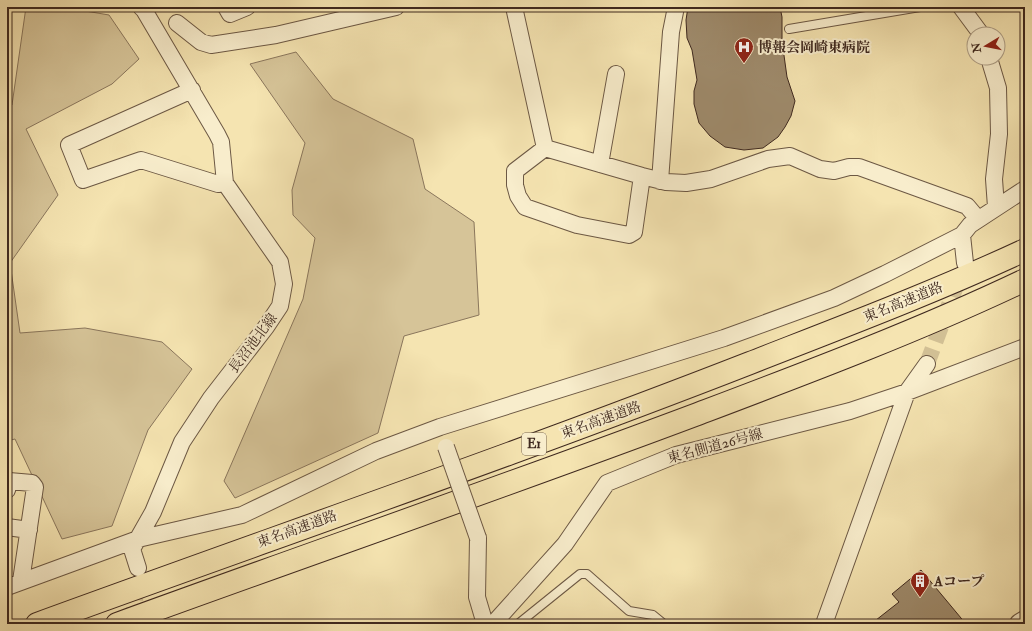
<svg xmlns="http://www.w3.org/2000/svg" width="1032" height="631" font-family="'IM FELL Double Pica','Noto Serif JP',serif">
<rect width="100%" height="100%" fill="#f5e4b1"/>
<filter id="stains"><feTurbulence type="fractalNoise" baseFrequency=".005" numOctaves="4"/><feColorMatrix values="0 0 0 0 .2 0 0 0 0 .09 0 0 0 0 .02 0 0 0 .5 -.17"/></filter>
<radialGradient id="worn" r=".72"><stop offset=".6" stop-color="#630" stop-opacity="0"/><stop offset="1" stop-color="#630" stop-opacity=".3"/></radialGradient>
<path fill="#d6c498" stroke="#8a765c" d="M 26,7 L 62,7 L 109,15 L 139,59 L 112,84 L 26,129 L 58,195 L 10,263 L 20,333 L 85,328 L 162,342 L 192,369 L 148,430 L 112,526 L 62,539 L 15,439 L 7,441 L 7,105 L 12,105 Z
M 296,52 L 333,99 L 413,139 L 425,189 L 474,222 L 479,315 L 404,336 L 378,433 L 235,498 L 224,481 L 303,299 L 315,238 L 293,215 L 292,190 L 305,143 L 250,64 Z"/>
<path fill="#9e8a6b" stroke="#3f291f" d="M 688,7 L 780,7 L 782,17 L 782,41 L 787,77 L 795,101 L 791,116 L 785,127 L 778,137 L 763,148 L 744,150 L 725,147 L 710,136 L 699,123 L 694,104 L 694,91 L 697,80 L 692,50 L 687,38 L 686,20 Z
M 921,570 L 966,624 L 871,624 L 899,602 L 892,594 Z"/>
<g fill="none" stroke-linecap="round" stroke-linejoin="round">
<path stroke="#d1bf94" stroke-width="16" stroke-dasharray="16 8" stroke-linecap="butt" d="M 927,364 L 961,273
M 133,624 L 137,578"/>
<g stroke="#6c5844" stroke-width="10">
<path id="service" d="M 789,29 L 920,7
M 518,624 L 580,574 L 587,574 L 629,611 L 653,615 L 664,624"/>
</g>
<g stroke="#6c5844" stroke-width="18">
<path id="minor" d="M 226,7 L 230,14 L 247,7
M 514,7 L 545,148
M 961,7 L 981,34
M 177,23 L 201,42 L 211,45 L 276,35 L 396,7
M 989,58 L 998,88 L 999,134 L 994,179 L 996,207
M 192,90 L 69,145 L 83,180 L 141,160 L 218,184 L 225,183
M 545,148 L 642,176 L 666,182 L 686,183 L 711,179 L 768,159 L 790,156 L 820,169 L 834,171 L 849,167 L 859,167 L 967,206 L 978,219
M 545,148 L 515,171 L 515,185 L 518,196 L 525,207 L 577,225 L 629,235 L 634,232 L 642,176
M 600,164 L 616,74
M 660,181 L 671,32 L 676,7
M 962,235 L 965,263
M 7,490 L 9,481 L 32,483 L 35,487 L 21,581
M 7,527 L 29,530
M 478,538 L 477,597 L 485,624
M 138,568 L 132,549 L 153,512 L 182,442 L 211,398 L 266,327 L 280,306 L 284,284 L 280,262 L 225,183 L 221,142 L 217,134 L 144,10 L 141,7
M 7,587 L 138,539 L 242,515 L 376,451 L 440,427 L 724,338 L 834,298 L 885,274 L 962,235 L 970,225 L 1025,189
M 493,624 L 565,544 L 607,483 L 676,455 L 850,411 L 907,392 L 1025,347
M 824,624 L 907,392 L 927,364"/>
</g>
<g stroke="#6c5844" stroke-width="22">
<path id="tertiary" d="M 1020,624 L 1025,621"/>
</g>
<g stroke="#3f291f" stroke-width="24">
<path id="motorway" d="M 37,624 C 275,537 514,455 750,363 C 842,327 935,292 1025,250
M 117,624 C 309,554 503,487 695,415 C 806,373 918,331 1025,280"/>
</g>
<use href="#service" stroke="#f8edcc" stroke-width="8"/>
<use href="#minor" stroke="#f8edcc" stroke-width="16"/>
<use href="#tertiary" stroke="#f8edcc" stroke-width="20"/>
<use href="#motorway" stroke="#f5e4b1" stroke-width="22"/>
<g stroke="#6c5844" stroke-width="18" stroke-linecap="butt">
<path id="minor-bridge" d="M 446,447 L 478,538"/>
</g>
<use href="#minor-bridge" stroke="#f8edcc" stroke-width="16"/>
</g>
<defs>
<g id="hospital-pin" transform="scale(1)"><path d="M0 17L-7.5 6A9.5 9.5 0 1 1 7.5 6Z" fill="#8f2418" stroke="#f8edcc"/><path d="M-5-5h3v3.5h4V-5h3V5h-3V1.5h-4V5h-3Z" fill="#fff"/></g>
<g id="building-pin" transform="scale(1)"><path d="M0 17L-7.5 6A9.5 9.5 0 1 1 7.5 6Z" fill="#8f2418" stroke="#f8edcc"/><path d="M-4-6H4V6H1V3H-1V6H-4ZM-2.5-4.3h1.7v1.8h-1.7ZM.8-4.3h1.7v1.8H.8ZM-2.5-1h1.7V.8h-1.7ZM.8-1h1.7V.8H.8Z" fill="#fff"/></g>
</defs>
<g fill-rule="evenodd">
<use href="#hospital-pin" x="744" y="47"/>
<use href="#building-pin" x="920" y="581"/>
</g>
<g text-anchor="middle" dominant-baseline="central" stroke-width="4" stroke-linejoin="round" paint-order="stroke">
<rect fill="#f8edcc" stroke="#766453" stroke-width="1" x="522" y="433" width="24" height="22" rx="3"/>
<g font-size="13" font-weight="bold" fill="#3f291f">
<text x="534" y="444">E1</text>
</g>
<g font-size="14" font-weight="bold" fill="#3f291f" stroke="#f8edcc" text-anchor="start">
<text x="758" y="47">博報会岡崎東病院</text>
<text x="934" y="581">Aコープ</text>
</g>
<g font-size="14" fill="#3f291f" stroke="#f8edcc">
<text transform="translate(903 302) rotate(-22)">東名高速道路</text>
<text transform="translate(253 343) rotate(-53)">長沼池北線</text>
<text transform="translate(601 420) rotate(-20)">東名高速道路</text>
<text transform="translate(715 446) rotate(-15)">東名側道26号線</text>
<text transform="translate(297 529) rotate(-20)">東名高速道路</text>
</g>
</g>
<rect width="1032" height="631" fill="none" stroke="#f5e4b1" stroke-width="24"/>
<rect x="8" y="8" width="1016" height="615" fill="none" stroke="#3f291f" stroke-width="2"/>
<rect x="12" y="12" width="1008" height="607" fill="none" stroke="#3f291f"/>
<g transform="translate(986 46) rotate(260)"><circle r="19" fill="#f8edcc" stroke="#ae9f87"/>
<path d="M0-3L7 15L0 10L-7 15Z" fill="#8f2418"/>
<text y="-6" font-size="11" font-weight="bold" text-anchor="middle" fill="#3f291f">N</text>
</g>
<rect width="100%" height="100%" filter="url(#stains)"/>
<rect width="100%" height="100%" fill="url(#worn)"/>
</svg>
